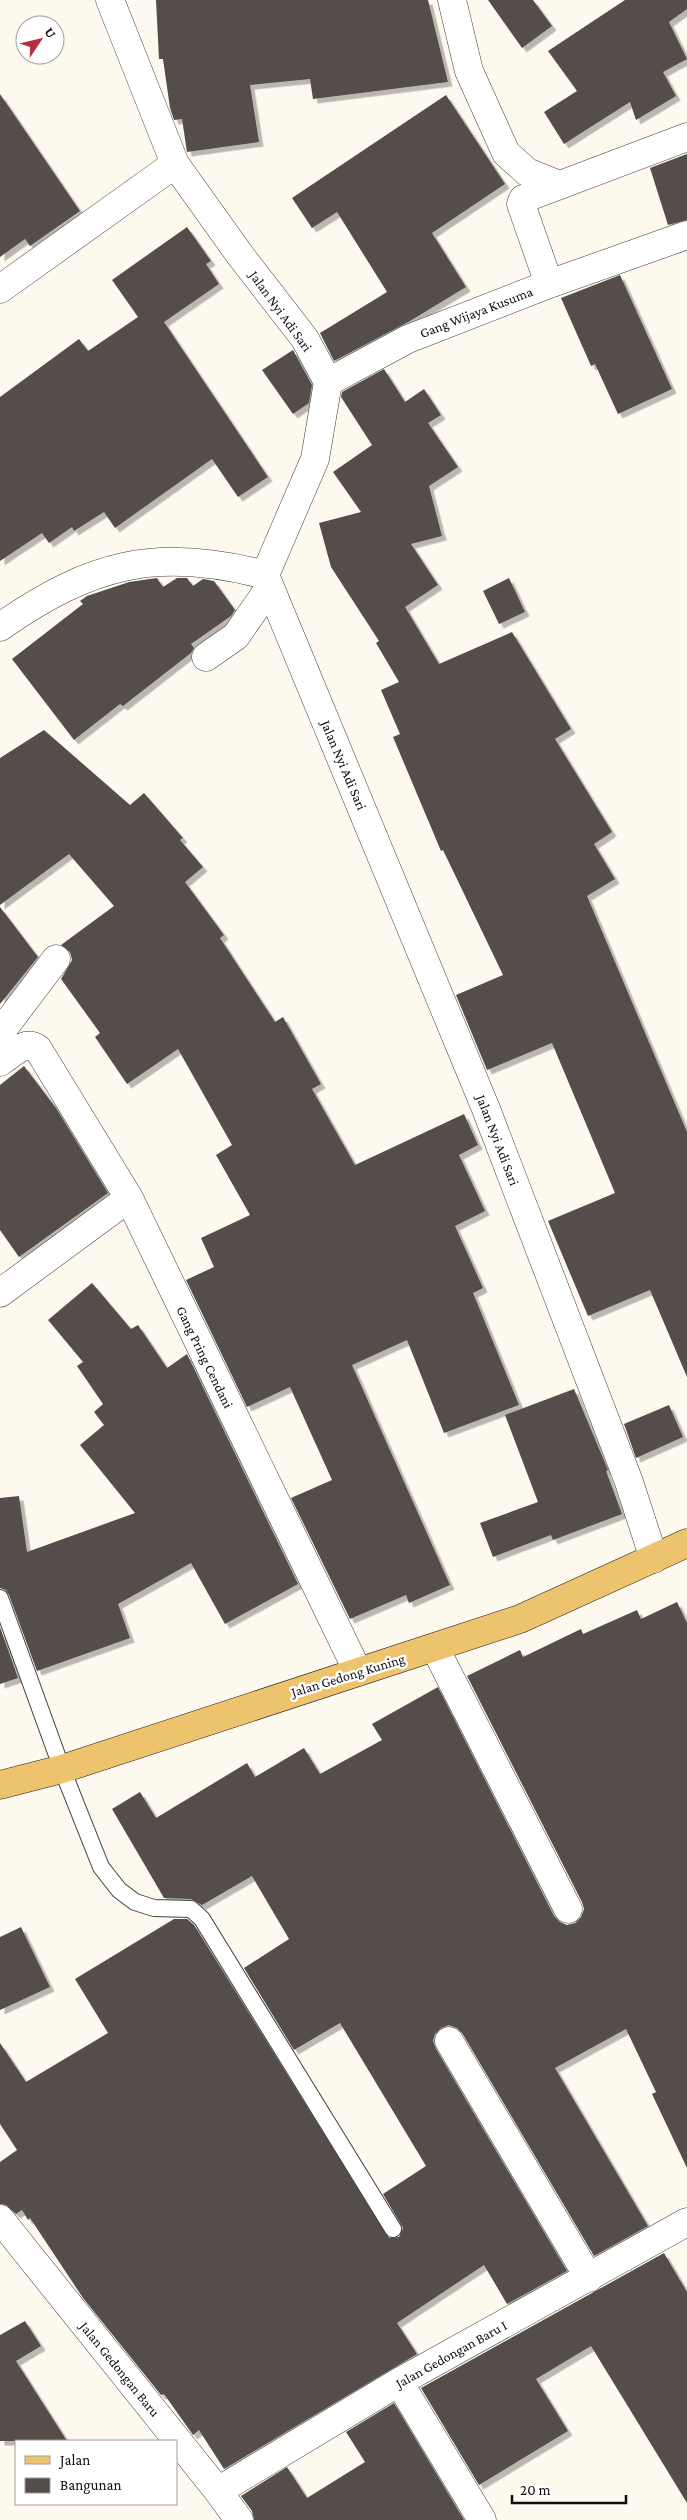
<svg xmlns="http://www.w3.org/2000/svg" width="687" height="2520" font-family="'Crimson Pro',serif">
<defs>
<filter id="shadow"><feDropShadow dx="4.5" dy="4.5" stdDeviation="0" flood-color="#0004"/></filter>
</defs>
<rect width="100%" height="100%" fill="#fef9ef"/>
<path fill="#554d4a" filter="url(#shadow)" d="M 156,0 L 428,0 L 448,82 L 313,99 L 310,79 L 250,85 L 259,142 L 187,152 L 182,119 L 174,120 L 170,108 L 163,59 L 159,59 Z
M 488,0 L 533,0 L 552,26 L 522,48 Z
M 625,0 L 687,0 L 687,9 L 669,22 L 687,59 L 663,72 L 676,96 L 636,120 L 630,102 L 564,144 L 544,112 L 577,91 L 548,51 Z
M 0,94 L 80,211 L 30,246 L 25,239 L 0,257 Z
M 446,95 L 505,184 L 432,233 L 466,287 L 410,321 L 334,361 L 320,333 L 387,292 L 337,212 L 312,228 L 292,198 Z
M 687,154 L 687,220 L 668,225 L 650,168 Z
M 187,227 L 211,261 L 206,264 L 219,284 L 164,322 L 268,477 L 238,497 L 212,459 L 115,528 L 104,512 L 74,531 L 72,527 L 49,543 L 42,533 L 0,561 L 0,397 L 79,339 L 88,351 L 138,317 L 112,280 Z
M 620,275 L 672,389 L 618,414 L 595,364 L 591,366 L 561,298 Z
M 293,350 L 312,385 L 309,403 L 293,414 L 262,370 Z
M 384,369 L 405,402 L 424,389 L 441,415 L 428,423 L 458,467 L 429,486 L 442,536 L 411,544 L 438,585 L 405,607 L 439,664 L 512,632 L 571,729 L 555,739 L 612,832 L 594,844 L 615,879 L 587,896 L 687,1132 L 687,1377 L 650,1290 L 588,1316 L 548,1221 L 615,1193 L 552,1043 L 487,1070 L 456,995 L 503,975 L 443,850 L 441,851 L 393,737 L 400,734 L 381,690 L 399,682 L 376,643 L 379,641 L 331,567 L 319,523 L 361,512 L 333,472 L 372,445 L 341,397 L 342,392 Z
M 157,578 L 163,587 L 177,578 L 187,578 L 193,586 L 203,579 L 214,581 L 235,610 L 231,616 L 191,644 L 194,648 L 191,653 L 123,706 L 120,704 L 74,740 L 12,659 L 83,604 L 80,601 L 87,596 L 129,582 Z
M 509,578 L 525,612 L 499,624 L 483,591 Z
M 44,730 L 130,805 L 144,793 L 183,838 L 180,840 L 203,867 L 185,882 L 224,935 L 220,938 L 275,1022 L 283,1017 L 321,1084 L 312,1089 L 355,1165 L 464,1114 L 478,1145 L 459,1155 L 485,1211 L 455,1226 L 483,1288 L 473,1293 L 519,1405 L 444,1433 L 407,1340 L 352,1365 L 450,1585 L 409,1603 L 406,1595 L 350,1619 L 291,1498 L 332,1480 L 290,1387 L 247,1407 L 186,1280 L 214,1267 L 201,1238 L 250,1215 L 216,1155 L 232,1145 L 178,1049 L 127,1084 L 95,1037 L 100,1033 L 61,979 L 72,960 L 70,952 L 61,945 L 114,906 L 69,854 L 0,905 L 0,758 Z
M 0,907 L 38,957 L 0,1004 Z
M 24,1066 L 56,1108 L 108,1193 L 19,1257 L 0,1230 L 0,1085 Z
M 92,1283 L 131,1329 L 138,1325 L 167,1368 L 187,1354 L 298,1584 L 225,1624 L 191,1563 L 118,1604 L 130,1638 L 37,1671 L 9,1595 L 6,1590 L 0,1588 L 0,1498 L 19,1496 L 27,1552 L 135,1513 L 80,1445 L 104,1425 L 94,1412 L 103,1404 L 77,1366 L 83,1362 L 48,1320 Z
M 574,1389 L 608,1470 L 606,1471 L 622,1514 L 553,1540 L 551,1535 L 493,1557 L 480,1523 L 538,1502 L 505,1415 Z
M 669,1405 L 683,1437 L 636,1458 L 624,1424 Z
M 677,1602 L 687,1623 L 687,2168 L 652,2094 L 656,2092 L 626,2029 L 555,2068 L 648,2226 L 594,2256 L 462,2033 L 457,2028 L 449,2025 L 441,2028 L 435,2034 L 433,2041 L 436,2049 L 567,2271 L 507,2304 L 484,2265 L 397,2323 L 417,2354 L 224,2469 L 199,2430 L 193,2435 L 164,2394 L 161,2395 L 83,2298 L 30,2218 L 28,2220 L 22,2210 L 16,2214 L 6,2205 L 0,2204 L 0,2162 L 17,2150 L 0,2124 L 0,2043 L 26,2082 L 108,2033 L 75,1979 L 174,1919 L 187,1919 L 194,1925 L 389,2238 L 399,2237 L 403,2228 L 383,2194 L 426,2166 L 340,2023 L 294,2050 L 244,1968 L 289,1939 L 252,1876 L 202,1905 L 191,1899 L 164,1898 L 112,1809 L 140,1792 L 156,1818 L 247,1763 L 255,1777 L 304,1748 L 320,1774 L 382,1740 L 372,1724 L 438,1687 L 554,1916 L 560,1922 L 567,1925 L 575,1923 L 581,1917 L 584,1909 L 582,1902 L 467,1676 L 520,1650 L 523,1657 L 581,1629 L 583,1634 L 637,1610 L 641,1619 Z
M 0,1627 L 18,1678 L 0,1684 Z
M 21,1927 L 50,1987 L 0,2010 L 0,1937 Z
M 664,2253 L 687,2292 L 687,2503 L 591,2346 L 536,2379 L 568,2431 L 479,2485 L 421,2388 Z
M 25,2321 L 41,2346 L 16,2361 L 67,2441 L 0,2441 L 0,2335 Z
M 394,2403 L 464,2520 L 254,2520 L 252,2511 L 241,2496 L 287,2467 L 307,2498 L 365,2462 L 346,2432 Z"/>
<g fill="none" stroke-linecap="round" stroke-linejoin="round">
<g stroke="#404040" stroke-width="18">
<path id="service" d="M 0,1598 L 62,1769 L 101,1867 L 119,1890 L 135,1902 L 154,1908 L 191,1909 L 202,1919 L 393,2229"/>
</g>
<g stroke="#404040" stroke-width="29">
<path id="minor" d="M 110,0 L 175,164 L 240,255 L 305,339 L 328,382 L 315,459 L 265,575 L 486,1109 L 629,1482 L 654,1559
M 452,0 L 469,71 L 506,153 L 527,172 L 559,185
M 549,284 L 687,235
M 0,289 L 175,164
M 328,382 L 408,339 L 549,284 L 521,204 L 523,199 L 687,137
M 0,627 C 90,564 157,546 265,575
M 206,657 L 236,636 L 270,587
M 0,1033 L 56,959
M 0,1062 C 12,1054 26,1039 38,1049 L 129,1198 L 358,1672
M 0,1293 L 129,1198
M 435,1648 L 568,1909
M 449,2041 L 589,2278
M 0,2219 L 218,2491 L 239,2520
M 399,2382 L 482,2520
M 218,2491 L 399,2382 L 687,2222"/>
</g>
<g stroke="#1e1e1e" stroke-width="29">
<path id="primary" d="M 0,1785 L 62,1769 L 520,1619 L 687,1543"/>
</g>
<use href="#service" stroke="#fff" stroke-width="16"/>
<use href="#minor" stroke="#fff" stroke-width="28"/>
<use href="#primary" stroke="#eec36e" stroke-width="28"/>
</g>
<g text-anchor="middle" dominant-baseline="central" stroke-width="5" stroke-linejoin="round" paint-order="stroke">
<g font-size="14" fill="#0d0d0d" stroke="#fff">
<text transform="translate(281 311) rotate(54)">Jalan Nyi Adi Sari</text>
<text transform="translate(476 312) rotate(-21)">Gang Wijaya Kusuma</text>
<text transform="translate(344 765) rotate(67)">Jalan Nyi Adi Sari</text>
<text transform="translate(498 1140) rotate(69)">Jalan Nyi Adi Sari</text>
<text transform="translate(205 1357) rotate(64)">Gang Pring Cendani</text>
<text transform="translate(348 1675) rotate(-17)">Jalan Gedong Kuning</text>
<text transform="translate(451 2354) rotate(-29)">Jalan Gedongan Baru I</text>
<text transform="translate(120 2369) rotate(51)">Jalan Gedongan Baru</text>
</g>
</g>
<rect x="15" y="2440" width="162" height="65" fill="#ffffff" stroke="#9e9e9e"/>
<rect x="25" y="2456" width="25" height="8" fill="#eec36e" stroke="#9e9e9e"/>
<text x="60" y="2465" font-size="15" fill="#0d0d0d">Jalan</text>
<rect x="25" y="2478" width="25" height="15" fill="#554d4a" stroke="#9e9e9e"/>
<text x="60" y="2490" font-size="15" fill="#0d0d0d">Bangunan</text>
<g transform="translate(40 40) rotate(55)"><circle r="24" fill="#ffffff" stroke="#9e9e9e"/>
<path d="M0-4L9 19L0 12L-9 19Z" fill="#b33042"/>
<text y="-8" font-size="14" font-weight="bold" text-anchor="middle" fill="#0d0d0d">U</text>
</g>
<path d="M512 2495v8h114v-8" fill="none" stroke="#0d0d0d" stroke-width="2.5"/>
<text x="520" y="2495" font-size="15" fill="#0d0d0d" stroke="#ffffff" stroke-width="4" paint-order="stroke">20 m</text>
</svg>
